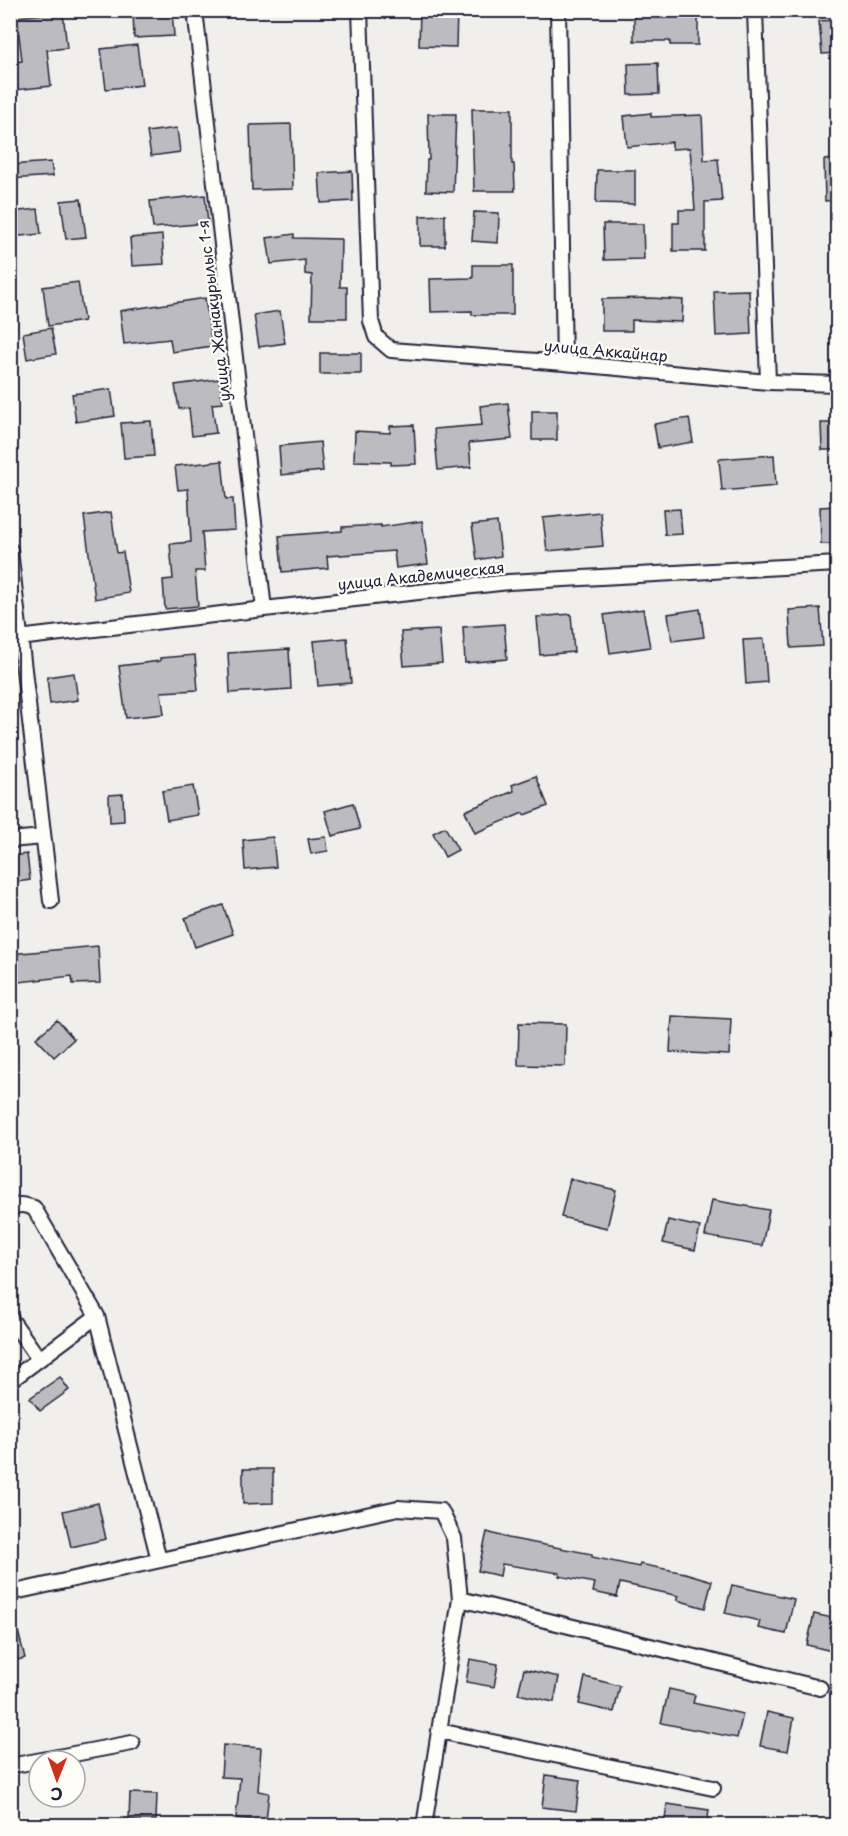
<svg xmlns="http://www.w3.org/2000/svg" width="848" height="1836" font-family="'Playpen Sans',sans-serif">
<rect width="100%" height="100%" fill="#f0efec"/>
<filter id="ink" filterUnits="userSpaceOnUse"><feTurbulence type="fractalNoise" baseFrequency=".0167" numOctaves="2"/><feDisplacementMap in="SourceGraphic" scale="12" xChannelSelector="R" yChannelSelector="G"/><feConvolveMatrix kernelMatrix="1 2 1 2 8 2 1 2 1" color-interpolation-filters="sRGB"/></filter>
<g filter="url(#ink)">
<path fill="#bcbcc0" stroke="#22223b" stroke-width="1.5" d="M 133,10 L 172,10 L 174,36 L 134,38 Z
M 420,10 L 457,10 L 456,47 L 419,46 Z
M 634,10 L 656,10 L 656,14 L 698,14 L 698,45 L 670,45 L 670,41 L 634,41 Z
M 63,12 L 67,48 L 47,50 L 51,86 L 15,90 L 12,62 L 22,61 L 17,17 Z
M 837,20 L 837,53 L 822,54 L 819,21 Z
M 137,45 L 142,85 L 106,89 L 101,49 Z
M 658,63 L 659,94 L 629,95 L 628,64 Z
M 472,109 L 512,109 L 512,164 L 514,164 L 515,191 L 474,191 Z
M 651,113 L 651,117 L 702,115 L 704,160 L 718,159 L 722,201 L 705,202 L 705,251 L 673,251 L 673,223 L 679,223 L 679,210 L 695,210 L 690,148 L 672,149 L 672,142 L 627,147 L 624,116 Z
M 428,114 L 456,114 L 453,192 L 426,191 L 427,160 L 429,160 Z
M 291,124 L 293,189 L 252,190 L 250,125 Z
M 177,128 L 180,152 L 151,156 L 147,132 Z
M 837,159 L 837,200 L 825,201 L 824,160 Z
M 51,162 L 53,176 L 10,179 L 10,165 Z
M 597,170 L 635,170 L 635,204 L 596,203 Z
M 352,171 L 353,201 L 321,203 L 319,173 Z
M 205,195 L 208,223 L 153,228 L 150,201 Z
M 81,199 L 86,237 L 66,239 L 61,201 Z
M 38,209 L 41,234 L 10,237 L 10,212 Z
M 474,212 L 499,213 L 498,243 L 472,241 Z
M 445,215 L 445,246 L 420,246 L 420,216 Z
M 603,224 L 643,224 L 644,259 L 604,260 Z
M 294,234 L 294,238 L 341,239 L 340,287 L 347,287 L 347,318 L 311,318 L 312,275 L 305,274 L 305,260 L 271,264 L 267,238 Z
M 162,235 L 164,264 L 132,266 L 130,238 Z
M 473,265 L 513,265 L 513,315 L 472,315 L 472,311 L 431,312 L 430,279 L 473,278 Z
M 78,282 L 84,321 L 48,326 L 43,287 Z
M 749,290 L 751,334 L 716,336 L 714,291 Z
M 205,298 L 212,346 L 172,352 L 170,339 L 124,344 L 120,311 Z
M 650,298 L 683,300 L 682,322 L 632,320 L 632,331 L 602,331 L 602,299 Z
M 280,311 L 285,343 L 259,347 L 254,315 Z
M 51,328 L 56,354 L 27,359 L 23,333 Z
M 320,353 L 361,353 L 361,374 L 320,374 Z
M 219,379 L 223,403 L 212,404 L 216,433 L 192,436 L 189,408 L 179,409 L 175,385 Z
M 111,389 L 115,416 L 76,422 L 72,394 Z
M 508,403 L 512,439 L 469,443 L 471,467 L 438,470 L 434,429 L 482,425 L 480,406 Z
M 532,411 L 557,411 L 557,440 L 532,440 Z
M 689,418 L 693,442 L 658,448 L 654,424 Z
M 151,421 L 154,456 L 124,458 L 121,423 Z
M 821,423 L 837,423 L 837,450 L 822,450 Z
M 414,425 L 416,464 L 391,465 L 391,462 L 354,461 L 355,431 L 390,433 L 390,426 Z
M 320,442 L 323,471 L 281,475 L 279,446 Z
M 774,455 L 776,486 L 722,491 L 719,459 Z
M 222,461 L 226,499 L 233,499 L 235,530 L 202,532 L 205,571 L 195,571 L 198,606 L 165,609 L 163,580 L 173,579 L 170,544 L 191,542 L 188,489 L 178,490 L 175,466 Z
M 837,506 L 837,544 L 821,544 L 820,507 Z
M 680,509 L 682,534 L 665,535 L 663,510 Z
M 111,512 L 117,553 L 123,552 L 129,593 L 95,599 L 84,516 Z
M 600,512 L 603,546 L 547,551 L 543,518 Z
M 422,521 L 428,564 L 396,568 L 394,551 L 327,556 L 328,568 L 282,572 L 279,536 L 342,531 L 342,527 L 381,525 L 381,527 Z
M 497,522 L 501,556 L 477,560 L 472,525 Z
M 820,608 L 823,646 L 791,648 L 789,610 Z
M 643,609 L 650,647 L 610,653 L 604,615 Z
M 700,609 L 704,637 L 672,641 L 668,614 Z
M 571,614 L 574,652 L 540,655 L 537,617 Z
M 504,624 L 507,659 L 465,663 L 463,627 Z
M 439,630 L 442,663 L 404,666 L 401,632 Z
M 347,638 L 351,683 L 318,686 L 314,641 Z
M 764,639 L 767,682 L 746,684 L 743,640 Z
M 289,649 L 291,689 L 230,693 L 228,653 Z
M 195,655 L 198,690 L 161,692 L 164,714 L 126,718 L 119,666 L 160,661 L 160,658 Z
M 74,673 L 78,700 L 50,704 L 47,677 Z
M 536,776 L 548,806 L 524,815 L 523,813 L 475,833 L 465,811 L 514,791 L 512,785 Z
M 193,786 L 198,815 L 167,820 L 162,791 Z
M 123,794 L 124,821 L 110,822 L 109,795 Z
M 353,803 L 360,829 L 332,836 L 325,811 Z
M 445,827 L 458,850 L 445,857 L 433,833 Z
M 273,837 L 276,867 L 245,870 L 243,840 Z
M 326,837 L 328,851 L 311,854 L 308,839 Z
M 27,854 L 30,880 L 10,883 L 10,856 Z
M 223,905 L 233,934 L 195,947 L 185,918 Z
M 98,946 L 100,983 L 73,984 L 72,976 L 10,983 L 10,954 Z
M 672,1016 L 731,1019 L 729,1055 L 670,1052 Z
M 57,1020 L 74,1039 L 54,1057 L 36,1038 Z
M 519,1023 L 566,1024 L 565,1066 L 518,1065 Z
M 570,1179 L 616,1190 L 607,1228 L 561,1217 Z
M 712,1200 L 769,1210 L 762,1246 L 705,1236 Z
M 668,1220 L 700,1227 L 695,1250 L 663,1243 Z
M 60,1377 L 69,1390 L 40,1411 L 30,1398 Z
M 243,1469 L 273,1469 L 273,1503 L 243,1504 Z
M 98,1503 L 106,1539 L 71,1547 L 63,1511 Z
M 487,1532 L 508,1538 L 592,1554 L 592,1557 L 639,1567 L 640,1564 L 685,1573 L 712,1581 L 705,1608 L 677,1600 L 679,1596 L 620,1583 L 617,1597 L 593,1592 L 595,1583 L 559,1576 L 560,1573 L 502,1564 L 500,1576 L 478,1571 Z
M 732,1585 L 794,1599 L 786,1634 L 758,1628 L 760,1621 L 725,1613 Z
M 814,1614 L 837,1619 L 832,1651 L 807,1645 Z
M 14,1616 L 25,1658 L 10,1662 L 10,1617 Z
M 470,1659 L 498,1664 L 494,1687 L 466,1682 Z
M 524,1669 L 559,1677 L 554,1702 L 518,1694 Z
M 585,1677 L 620,1686 L 614,1712 L 579,1704 Z
M 669,1689 L 695,1695 L 693,1703 L 743,1714 L 737,1738 L 661,1723 Z
M 767,1712 L 794,1718 L 788,1751 L 760,1746 Z
M 223,1745 L 261,1748 L 258,1791 L 269,1793 L 266,1821 L 236,1818 L 240,1778 L 221,1777 Z
M 546,1775 L 580,1780 L 576,1811 L 542,1807 Z
M 130,1793 L 157,1794 L 156,1820 L 129,1820 Z
M 667,1804 L 709,1810 L 707,1826 L 664,1826 Z"/>
<g fill="none" stroke-linecap="round" stroke-linejoin="round">
<g stroke="#22223b" stroke-width="18">
<path id="street" d="M 195,10 L 264,609
M 360,10 L 371,321 L 376,337 L 391,350 L 564,363 L 768,382 L 838,384
M 558,10 L 564,363
M 755,10 L 768,382
M 10,550 L 51,901
M 10,639 L 264,609 L 509,582 L 838,564
M 10,840 L 43,837
M 10,1209 C 18,1203 26,1205 34,1208 L 97,1316 L 159,1560
M 10,1318 L 39,1359
M 10,1381 L 97,1316
M 10,1593 L 398,1508 L 441,1511 L 454,1538 L 460,1599 L 424,1826
M 460,1599 L 820,1688
M 439,1731 L 713,1788
M 10,1766 L 132,1743"/>
</g>
<use href="#street" stroke="#fdfcf7" stroke-width="14"/>
</g>
</g>
<g text-anchor="middle" dominant-baseline="central" stroke-width="4.5" stroke-linejoin="round" paint-order="stroke">
<g font-size="15" fill="#22223b" stroke="#fdfcf7">
<text transform="translate(213 311) rotate(-97)">улица Жанакурылыс 1-я</text>
<text transform="translate(606 350) rotate(5)">улица Аккайнар</text>
<text transform="translate(421 575) rotate(-6)">улица Академическая</text>
</g>
</g>
<rect width="848" height="1836" fill="none" stroke="#fdfcf7" stroke-width="36"/>
<rect x="18" y="18" width="812" height="1800" fill="none" stroke="#22223b" stroke-width="2" filter="url(#ink)"/>
<g transform="translate(57 1779) rotate(181)"><circle r="28" fill="#fdfcf7" stroke="#a5a5ac" stroke-width="1.5"/>
<path d="M0-4.5L10 22L0 15L-10 22Z" fill="#c8321e"/>
<text y="-9" font-size="16" font-weight="bold" text-anchor="middle" fill="#22223b">С</text>
</g>
</svg>
